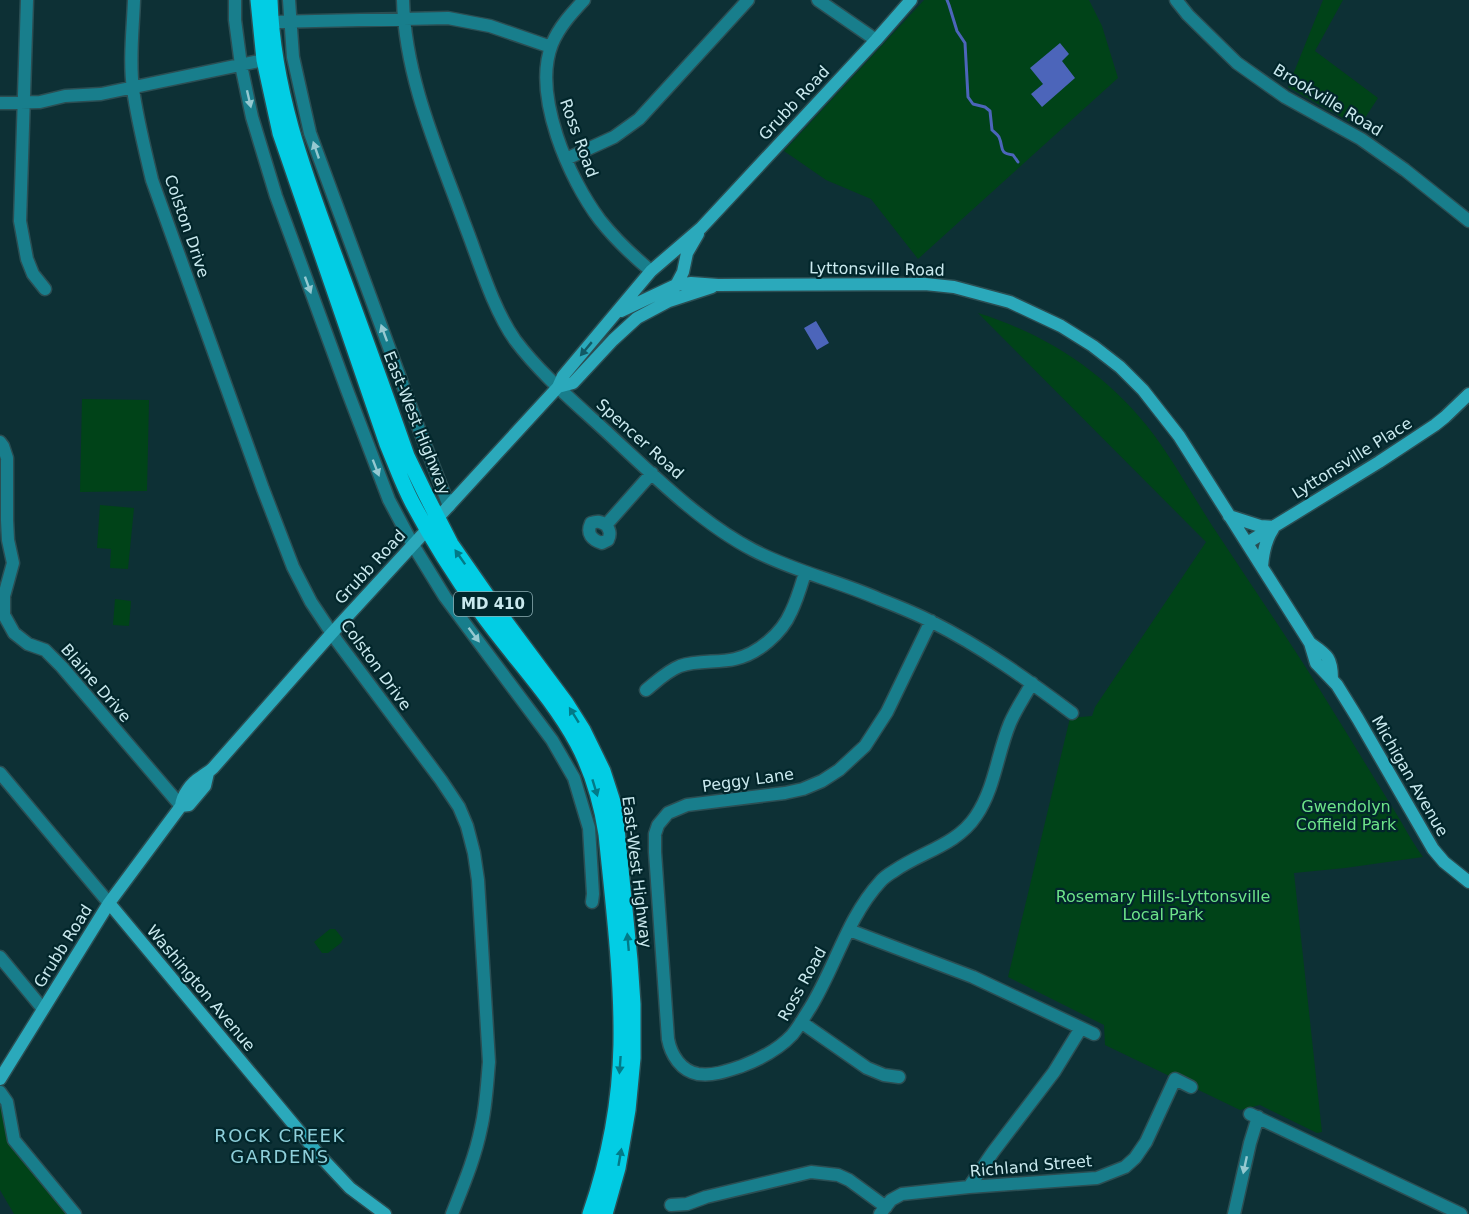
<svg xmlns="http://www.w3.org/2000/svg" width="1469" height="1214" font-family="'DejaVu Sans',sans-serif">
<rect width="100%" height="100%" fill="#0d3035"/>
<path fill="#004318" d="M 924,0 L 1089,0 L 1102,26 L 1118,78 L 918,259 L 871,199 L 826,180 L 784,151 Z
M 1323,0 L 1343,0 L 1315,51 L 1378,98 L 1359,127 L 1288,87 Z
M 978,313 C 1048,335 1109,375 1154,435 C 1179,469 1199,507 1223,542 C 1255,591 1289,640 1320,690 C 1345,730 1369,770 1394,810 C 1404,826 1412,842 1423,857 L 1345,868 L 1294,873 L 1322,1132 L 1317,1133 L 1260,1105 L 1240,1110 L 1105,1045 L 1104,1025 L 1008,977 L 1070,718 L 1092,716 L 1095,707 L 1206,542 Z
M 82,399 L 149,400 L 147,491 L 80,492 Z
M 100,505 L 134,508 L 128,569 L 110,568 L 111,549 L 97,548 Z
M 115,599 L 131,601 L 129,626 L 113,625 Z
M 330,929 L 335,929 L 343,939 L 341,943 L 328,953 L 322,953 L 314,942 Z
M 0,1103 L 3,1103 L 9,1140 L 70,1214 L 14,1214 L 0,1190 Z"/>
<path fill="#4c65ba" d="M 1060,43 L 1069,54 L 1062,61 L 1075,78 L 1042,107 L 1031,94 L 1043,84 L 1030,68 Z
M 816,321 L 829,343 L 817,350 L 804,328 Z"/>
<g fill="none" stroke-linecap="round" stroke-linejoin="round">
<path stroke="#4c65ba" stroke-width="3" d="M 947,0 L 949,5 L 957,31 L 965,43 L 968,97 L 973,104 L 985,107 L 990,111 L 992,130 C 994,132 997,134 999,137 C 1004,148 998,153 1013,155 L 1018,162"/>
<g stroke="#2b4e53" stroke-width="15">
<path id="street" d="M 27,0 L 20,221 L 27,259 L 33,274 L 45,289
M 134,0 C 133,29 129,60 133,89 C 137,119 145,150 152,180 L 263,489 L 293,567 L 311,602 L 337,641 L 441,780 L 459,807 L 467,826 L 474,853 L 478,880 L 489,1062 C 487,1084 486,1107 481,1128 C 475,1158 463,1186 452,1214
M 235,0 L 235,20 L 241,65 L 252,117 L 276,196 L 347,390 L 389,500 L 413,545 L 445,597 L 552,740 L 574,778 L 589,828 L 593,894 L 592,902
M 289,0 L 293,57 L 310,133 L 419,429 L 449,506
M 403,0 C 405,79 439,153 465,225 C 479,261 493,309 515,340 C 542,376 578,405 611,436 C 654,476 701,523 753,550 C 793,571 838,581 879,599 C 897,606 915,613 932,622 C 982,647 1028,680 1072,713
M 584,0 C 571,14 559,27 552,44 C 532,95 569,179 600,220 C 615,239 633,256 651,271
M 818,0 L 876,40
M 1176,0 L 1188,15 L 1237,63 L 1285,97 L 1361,139 L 1405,170 L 1469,221
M 271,22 L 448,18 L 490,26 L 551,47
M 0,103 L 40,102 L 65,96 L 101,94 L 264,60
M 566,159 L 614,137 L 639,119 L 748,0
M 0,442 L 3,446 L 7,458 L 7,520 L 8,540 L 13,563 L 4,596 L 4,615 L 14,633 L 28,644 L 45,650 L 62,667 L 181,806
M 606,525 C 610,530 611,534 608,540 L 602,543 C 592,540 586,534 591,523 C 597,521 600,521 606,525 L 652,473
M 931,621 L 887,712 L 865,746 L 839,770 L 822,781 L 803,789 L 785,793 L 687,805 L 668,813 L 658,825 L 655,834 L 655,852 L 668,1039 C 671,1055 681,1071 698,1074 C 714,1076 727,1071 742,1066 C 760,1059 779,1049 792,1035 C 799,1027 804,1017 810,1008 C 835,968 847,918 880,882 C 884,877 889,874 894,871 C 921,852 957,845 976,816 C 995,788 997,754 1010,723 C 1016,709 1025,696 1032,683
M 646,690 C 656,682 667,671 680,666 C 697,660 718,663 735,659 C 758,654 782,633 791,612 C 797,600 801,586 805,573
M 0,773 L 109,903
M 849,930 L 973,977 L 1094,1034
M 0,957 L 43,1009
M 801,1022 L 867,1068 L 884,1075 L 899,1077
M 0,1092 L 7,1102 L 14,1140 L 75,1214
M 1250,1114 L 1461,1214
M 969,1187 L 993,1152 L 1054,1072 L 1081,1028
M 671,1205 L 687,1204 L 706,1197 L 811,1172 L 838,1175 L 849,1180 L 886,1207
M 880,1214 L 891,1200 L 902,1194 L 969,1187 L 1097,1178 L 1125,1167 L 1135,1158 L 1146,1142 L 1175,1079 L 1191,1087
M 1234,1214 L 1250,1143 L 1258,1117"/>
</g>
<g stroke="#2b4e53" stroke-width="15">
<path id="secondary" d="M 674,289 L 683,272 L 687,253 L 698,234
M 621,311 L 676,285 L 691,283 L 718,285 L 925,284 L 954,287 L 1010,302 L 1061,326 L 1093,346 L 1120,367 L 1143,390 L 1179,436 L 1310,643 L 1316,663 L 1337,685 L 1358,719 L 1433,849 L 1444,862 L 1469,882
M 558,387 L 573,383 L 613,340 L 637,318 L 669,301 L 712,287
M 1229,516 L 1260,526 L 1274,527
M 1247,543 L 1379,462 L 1435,425 L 1445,417 L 1469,394
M 1262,567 C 1263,553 1265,541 1273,529
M 1310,643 C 1327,655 1332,657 1332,679
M 181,806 L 189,805 L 205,786 L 208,773
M 109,903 L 320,1156 L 350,1188 L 385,1214
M 0,1079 L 109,903 L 181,806 C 182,795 191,783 201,777 C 206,773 209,772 213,768 L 332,633 L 558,387 L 563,376 L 651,271 L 701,228 L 876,40 L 911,0"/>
</g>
<g stroke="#2b4e53" stroke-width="18">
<path id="primary" d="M 258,0 L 264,60 L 280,133 L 387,444 C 395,463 402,483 412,502 C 432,540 455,576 480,611 C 511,655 551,695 577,743 C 592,771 601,802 606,834 C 613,904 622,974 621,1044 C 620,1101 609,1159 590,1214
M 270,0 C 273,91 305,175 336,259 C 360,324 384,390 407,456 L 425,493 L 451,544 L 499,613 L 566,703 L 583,730 L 603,771 L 615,808 L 630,960 L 633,1004 L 633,1058 L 628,1110 L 618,1168 L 605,1214"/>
</g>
<use href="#street" stroke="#187e8c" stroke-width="12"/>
<use href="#secondary" stroke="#2ba9bb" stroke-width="12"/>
<use href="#primary" stroke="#02cde4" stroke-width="15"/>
</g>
<defs><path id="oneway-solid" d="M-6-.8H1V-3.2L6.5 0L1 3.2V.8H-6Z" transform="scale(1.5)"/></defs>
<g fill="#95c9d1">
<use href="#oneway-solid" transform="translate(249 99) rotate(77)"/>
<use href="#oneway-solid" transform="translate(316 150) rotate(-109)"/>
<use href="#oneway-solid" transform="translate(308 285) rotate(70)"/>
<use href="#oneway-solid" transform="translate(384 333) rotate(-110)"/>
<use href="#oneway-solid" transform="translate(376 468) rotate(69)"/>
<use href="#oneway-solid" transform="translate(474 635) rotate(53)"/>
<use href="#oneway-solid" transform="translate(1245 1165) rotate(102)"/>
</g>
<use fill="#125a65" href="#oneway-solid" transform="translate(586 349) rotate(130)"/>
<g fill="#027a88">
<use href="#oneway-solid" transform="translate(460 557) rotate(-125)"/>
<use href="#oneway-solid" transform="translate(574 715) rotate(-122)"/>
<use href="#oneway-solid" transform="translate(595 788) rotate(73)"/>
<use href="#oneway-solid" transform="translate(628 942) rotate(-95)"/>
<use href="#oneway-solid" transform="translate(620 1065) rotate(94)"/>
<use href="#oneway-solid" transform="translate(620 1157) rotate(-80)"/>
</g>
<g text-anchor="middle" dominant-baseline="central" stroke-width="4.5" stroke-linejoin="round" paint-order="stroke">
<rect fill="#02262b" stroke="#8eaeb4" stroke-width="1.5" x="454" y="592" width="78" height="24" rx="4.5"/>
<g font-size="15" font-weight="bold" fill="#cae9ee">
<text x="493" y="604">MD 410</text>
</g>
<g font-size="16" fill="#cae9ee" stroke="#02262b">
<text transform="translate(1328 100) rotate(31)">Brookville Road</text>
<text transform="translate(794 103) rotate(-47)">Grubb Road</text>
<text transform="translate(579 138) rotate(70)">Ross Road</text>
<text transform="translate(187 226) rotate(71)">Colston Drive</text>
<text transform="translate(877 269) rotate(1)">Lyttonsville Road</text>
<text transform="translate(417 423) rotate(68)">East-West Highway</text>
<text transform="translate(640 439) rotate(42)">Spencer Road</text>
<text transform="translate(1352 458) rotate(-32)">Lyttonsville Place</text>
<text transform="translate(370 567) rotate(-47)">Grubb Road</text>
<text transform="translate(376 665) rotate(54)">Colston Drive</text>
<text transform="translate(96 683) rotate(49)">Blaine Drive</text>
<text transform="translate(1410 776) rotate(60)">Michigan Avenue</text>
<text transform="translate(748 780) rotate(-8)">Peggy Lane</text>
<text transform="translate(637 872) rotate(83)">East-West Highway</text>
<text transform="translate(63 946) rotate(-58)">Grubb Road</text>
<text transform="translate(802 984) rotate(-61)">Ross Road</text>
<text transform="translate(201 988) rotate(50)">Washington Avenue</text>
<text transform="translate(1031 1166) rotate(-5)">Richland Street</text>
</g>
<g font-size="16" fill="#6de489" stroke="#02262b">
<text x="1346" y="806">Gwendolyn<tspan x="1346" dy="18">Coffield Park</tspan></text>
<text x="1163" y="896">Rosemary Hills-Lyttonsville<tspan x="1163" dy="18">Local Park</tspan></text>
</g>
<g font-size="18" letter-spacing="1.5" fill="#8ecfda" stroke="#02262b">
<text x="280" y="1135">ROCK CREEK<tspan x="280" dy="21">GARDENS</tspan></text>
</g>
</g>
</svg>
